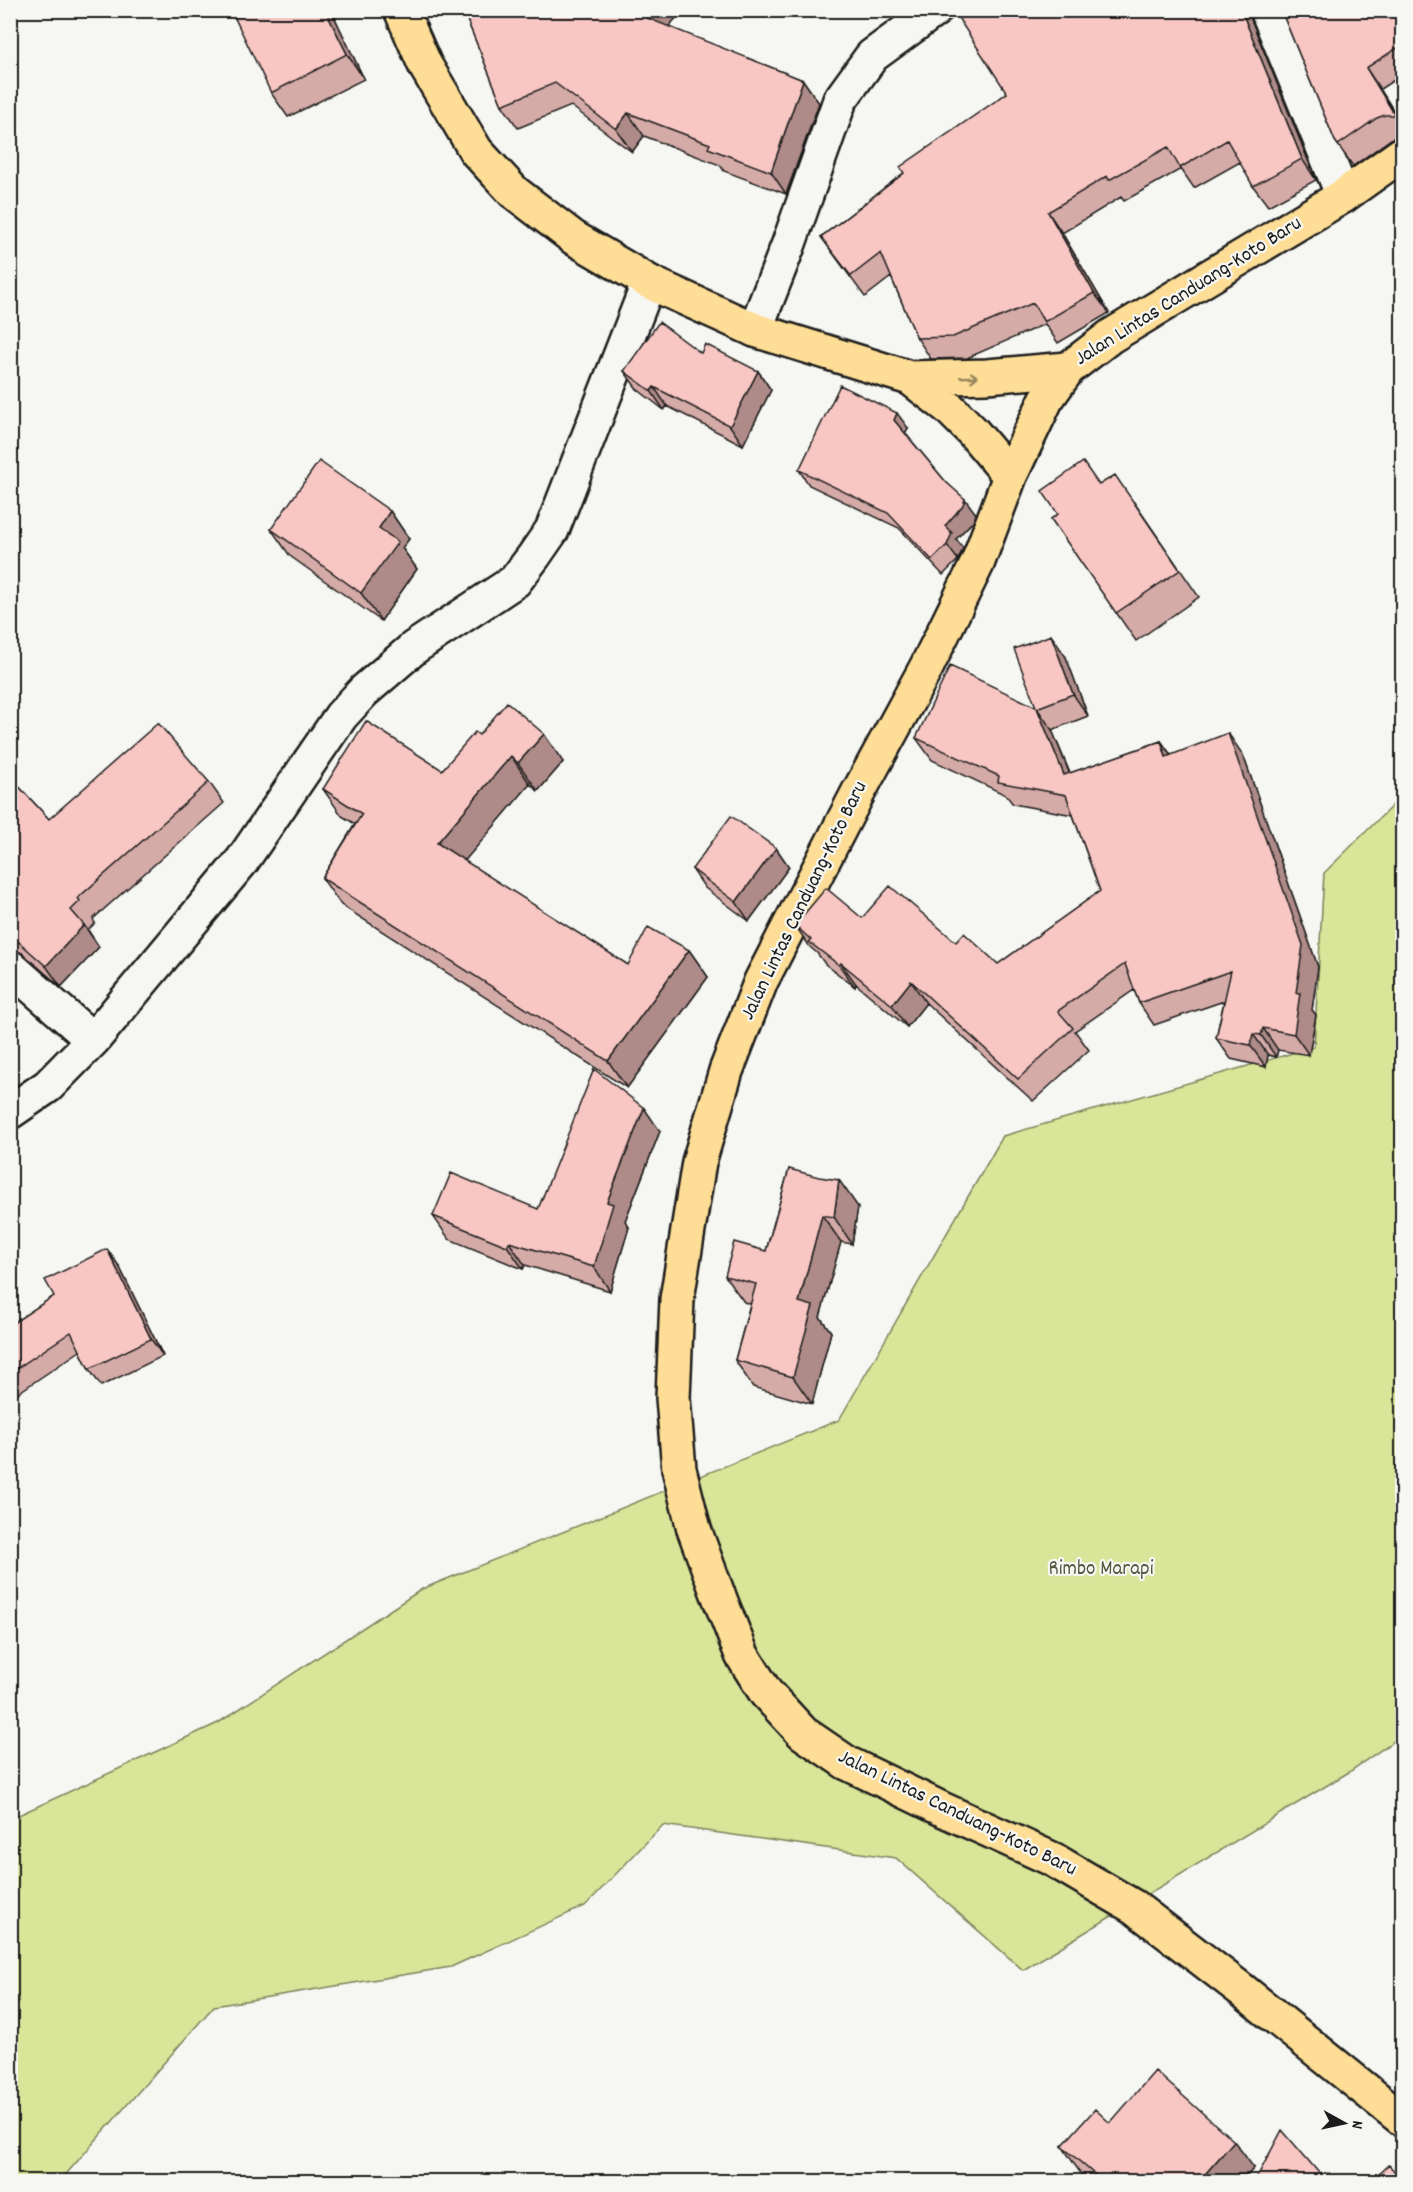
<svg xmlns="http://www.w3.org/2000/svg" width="1413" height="2192" font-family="Dekko,sans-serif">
<rect width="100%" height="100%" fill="#f6f6f2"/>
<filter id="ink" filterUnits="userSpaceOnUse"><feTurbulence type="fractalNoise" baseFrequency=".0167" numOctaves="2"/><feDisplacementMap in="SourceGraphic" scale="12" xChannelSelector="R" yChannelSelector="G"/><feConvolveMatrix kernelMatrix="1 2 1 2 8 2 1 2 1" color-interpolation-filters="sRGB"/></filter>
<g filter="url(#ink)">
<path fill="#d9e598" stroke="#7a805a" stroke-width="1.5" d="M 1402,796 L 1402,1735 L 1349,1772 L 1023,1970 L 896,1858 L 663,1825 L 585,1906 L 451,1967 L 214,2006 L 60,2181 L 11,2181 L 10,1819 L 218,1723 L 422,1589 L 839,1420 L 1003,1136 L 1314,1047 L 1324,873 Z"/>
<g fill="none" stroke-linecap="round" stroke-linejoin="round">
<g stroke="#1c1c1c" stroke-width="38">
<path id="minor" d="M 1267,10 L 1343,196
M 755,330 L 788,246 L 840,100 L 872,56 L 935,10
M 10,967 L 93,1040
M 10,1112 L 48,1086 L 93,1040 L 242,861 L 341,716 L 364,691 L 415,647 L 515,581 L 534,556 L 552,530 L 649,282"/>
</g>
<g stroke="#1c1c1c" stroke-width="38">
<path id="major" d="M 401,10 L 425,65 L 476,151 L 514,192 L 574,238 L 649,282 L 755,330 L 910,378 L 987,376 L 1068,369
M 1402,154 L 1343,196 L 1111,336 L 1068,369 L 1046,400 L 1010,476 L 977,564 L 926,668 L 858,793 L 761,981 L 726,1071 L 699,1162 L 677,1299 L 673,1398 L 679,1469 L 694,1529 L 716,1589 L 742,1655 L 766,1693 L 803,1733 L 847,1763 L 944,1810 L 1052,1859 L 1134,1907 L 1242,1990 L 1402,2119
M 910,378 L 949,408 L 973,432 L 1010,476"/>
</g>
<use href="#minor" stroke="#f6f6f2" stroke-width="33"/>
<use href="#major" stroke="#fede96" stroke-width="33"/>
</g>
<path fill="#d5aba8" stroke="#1c1c1c" stroke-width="1.5" d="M 331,10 L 364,79 L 288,117 L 271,93 Z
M 463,10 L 683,10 L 668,27 L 803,80 L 819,103 L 786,194 L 724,171 L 720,165 L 644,136 L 632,152 L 571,106 L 518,128 L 502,105 Z
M 1281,10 L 1402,10 L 1402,75 L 1380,89 L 1402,124 L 1402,135 L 1400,135 L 1391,139 L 1353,166 L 1335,141 Z
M 1250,17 L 1316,180 L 1268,206 L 1253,186 L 1240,162 L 1194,188 L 1181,169 L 1124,201 L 1121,197 L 1062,233 L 1109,313 L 1058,343 L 1045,324 L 967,358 L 931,359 L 917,338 L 891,277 L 865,297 L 821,237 L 1007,93 Z
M 701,353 L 758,371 L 771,390 L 743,445 L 667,406 L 664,410 L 637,389 L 624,371 Z
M 908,428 L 905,433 L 946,482 L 976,514 L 974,520 L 956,539 L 963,548 L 958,560 L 943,575 L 899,528 L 809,485 L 799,470 Z
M 1100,485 L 1134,502 L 1199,597 L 1136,641 L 1051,519 Z
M 390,511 L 409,539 L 402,548 L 417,569 L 381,621 L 290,556 L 271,529 Z
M 1066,657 L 1088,716 L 1052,730 L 1070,773 L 1161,741 L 1171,755 L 1243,755 L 1318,967 L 1312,1010 L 1316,1015 L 1309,1055 L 1278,1050 L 1276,1057 L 1268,1055 L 1266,1067 L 1231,1059 L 1216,1038 L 1224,1001 L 1154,1025 L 1139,1003 L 1134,990 L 1075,1031 L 1089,1050 L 1033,1101 L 926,1003 L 907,1027 L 856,984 L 855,987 L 825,964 L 817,953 L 810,947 L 795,925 L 862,918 L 956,942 L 998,964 L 1100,891 L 1073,815 L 1013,804 L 1006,795 L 932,760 L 916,738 L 1036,707 Z
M 479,735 L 563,762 L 538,791 L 530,784 L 464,861 L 628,965 L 689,950 L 708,977 L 627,1088 L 341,905 L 322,878 L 355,824 L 342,816 L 323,789 L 442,770 Z
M 10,777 L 49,819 L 209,782 L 224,803 L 93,919 L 95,923 L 88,930 L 99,947 L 61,987 L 22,953 L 13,949 L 10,949 Z
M 776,848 L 789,867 L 749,921 L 705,888 L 692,869 Z
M 10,989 L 18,999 L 10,1006 Z
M 660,1131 L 625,1221 L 629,1227 L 610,1291 L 525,1265 L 523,1269 L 449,1239 L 433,1216 L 538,1209 Z
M 789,1169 L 858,1207 L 852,1244 L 841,1242 L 820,1317 L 831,1332 L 812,1404 L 753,1387 L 735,1360 L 750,1304 L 744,1302 L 725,1276 L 766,1251 Z
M 119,1266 L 163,1356 L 101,1386 L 89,1369 L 80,1351 L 15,1395 L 10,1388 L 10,1325 Z
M 1062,2146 L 1254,2168 L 1242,2181 L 1090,2181 L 1081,2174 Z"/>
<path fill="#ae8b88" stroke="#1c1c1c" stroke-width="1.5" d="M 325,10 L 331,10 L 364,79 L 347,54 Z
M 647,10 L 683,10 L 658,39 L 642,16 Z
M 1241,10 L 1249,10 L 1250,17 L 1316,180 L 1302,159 Z
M 1366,68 L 1380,89 L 1402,125 L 1395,115 Z
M 803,80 L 819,103 L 786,194 L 771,172 Z
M 628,113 L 644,136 L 632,152 L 616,129 Z
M 1048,212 L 1062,233 L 1109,313 L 1094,293 Z
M 758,371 L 771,390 L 743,445 L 730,426 Z
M 654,387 L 667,406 L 664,410 L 651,391 Z
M 897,413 L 908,428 L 904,435 L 894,420 Z
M 965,499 L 976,514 L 974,520 L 956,539 L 963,548 L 958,560 L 947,545 L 945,526 Z
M 390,511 L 409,539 L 402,548 L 417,569 L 381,621 L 361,593 L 379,528 Z
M 1051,635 L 1066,657 L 1088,716 L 1073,694 Z
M 1037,708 L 1052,730 L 1079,797 L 1064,775 Z
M 1228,733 L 1243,755 L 1318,967 L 1312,1010 L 1316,1015 L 1309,1055 L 1294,1034 L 1296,993 Z
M 544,734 L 563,762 L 538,791 L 518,763 Z
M 1161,741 L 1176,763 L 1166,757 Z
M 511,756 L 530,784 L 456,871 L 437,843 Z
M 776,848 L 789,867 L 749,921 L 736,902 Z
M 84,925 L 99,947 L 61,987 L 46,966 Z
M 689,950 L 708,977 L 627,1088 L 608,1061 Z
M 841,963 L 856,984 L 855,987 L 839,965 Z
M 911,981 L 926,1003 L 907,1027 L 892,1005 Z
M 1263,1028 L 1278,1050 L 1276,1057 L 1261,1035 Z
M 1253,1034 L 1268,1055 L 1266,1067 L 1250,1045 Z
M 644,1108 L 660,1131 L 625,1221 L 629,1227 L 610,1291 L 594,1267 L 607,1202 Z
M 839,1180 L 858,1207 L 852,1244 L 834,1217 Z
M 822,1215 L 841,1242 L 820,1317 L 831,1332 L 812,1404 L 793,1377 L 799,1302 Z
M 509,1242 L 525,1265 L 523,1269 L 507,1246 Z
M 107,1249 L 119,1266 L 163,1356 L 151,1339 Z
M 1234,2141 L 1254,2168 L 1242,2181 L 1199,2181 Z"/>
<path fill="#f8c7c3" stroke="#1c1c1c" stroke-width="1.5" d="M 231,10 L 325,10 L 347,54 L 271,93 Z
M 463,10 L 647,10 L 642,16 L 803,80 L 771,172 L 708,148 L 710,144 L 628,113 L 616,129 L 555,83 L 502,105 Z
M 953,10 L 1241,10 L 1302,159 L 1253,186 L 1227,140 L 1180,168 L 1168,147 L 1109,180 L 1107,176 L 1048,212 L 1094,293 L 1044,322 L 1033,303 L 953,337 L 917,338 L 881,253 L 851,276 L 821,237 L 904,173 L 900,167 L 1007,93 Z
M 1281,10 L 1402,10 L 1402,45 L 1366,68 L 1395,115 L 1385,115 L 1377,118 L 1338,145 L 1335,141 Z
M 659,322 L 701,353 L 705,344 L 758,371 L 730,426 L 654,387 L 651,391 L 624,371 Z
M 840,385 L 897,413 L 894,420 L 946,482 L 965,499 L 963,505 L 945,526 L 952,533 L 947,545 L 932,560 L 888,513 L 799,470 Z
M 319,461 L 390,511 L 379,528 L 398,542 L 361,593 L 271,529 Z
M 1083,462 L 1099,485 L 1115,475 L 1180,570 L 1116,613 L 1051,519 L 1058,514 L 1042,491 Z
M 1051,635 L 1073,694 L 1037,708 L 1064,775 L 1161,741 L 1166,757 L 1228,733 L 1303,945 L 1296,993 L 1300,993 L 1294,1034 L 1263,1028 L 1261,1035 L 1253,1034 L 1250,1045 L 1216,1038 L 1231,971 L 1139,1003 L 1125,964 L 1058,1011 L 1073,1028 L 1018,1079 L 911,981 L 892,1005 L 841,963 L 839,965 L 809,942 L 811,940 L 795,925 L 826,888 L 862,918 L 890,886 L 956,942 L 964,933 L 998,964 L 1100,891 L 1066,795 L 998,782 L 999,776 L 916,738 L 950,666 L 1036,707 L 1014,649 Z
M 507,702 L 544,734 L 518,763 L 511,756 L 437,843 L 628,965 L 648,927 L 689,950 L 608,1061 L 322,878 L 362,814 L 323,789 L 366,721 L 442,770 L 475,732 L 479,735 Z
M 158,723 L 209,782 L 78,898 L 80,901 L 71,910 L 84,925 L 46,966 L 10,934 L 10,777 L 49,819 Z
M 731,816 L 776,848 L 736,902 L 692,869 Z
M 594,1069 L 644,1108 L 607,1202 L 613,1204 L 594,1267 L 509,1242 L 507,1246 L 433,1216 L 451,1173 L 538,1209 Z
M 789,1169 L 819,1177 L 839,1180 L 834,1217 L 822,1215 L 799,1302 L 813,1306 L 793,1377 L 735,1360 L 756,1284 L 725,1276 L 734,1242 L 766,1251 Z
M 107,1249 L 151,1339 L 89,1369 L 71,1332 L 10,1373 L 10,1325 L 54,1296 L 45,1280 Z
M 1155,2071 L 1234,2141 L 1199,2181 L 1102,2181 L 1062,2146 L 1095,2109 L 1110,2123 Z
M 1282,2130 L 1326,2181 L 1255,2181 Z
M 1389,2165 L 1402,2180 L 1402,2181 L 1372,2181 Z"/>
<defs><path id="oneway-shaft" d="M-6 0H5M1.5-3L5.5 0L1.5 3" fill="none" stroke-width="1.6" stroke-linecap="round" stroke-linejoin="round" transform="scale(1.5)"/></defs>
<use stroke="#98875f" href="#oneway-shaft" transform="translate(969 377) rotate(-2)"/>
</g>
<g text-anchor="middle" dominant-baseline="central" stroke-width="4.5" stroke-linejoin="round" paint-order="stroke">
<g font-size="21" fill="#1c1c1c" stroke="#f6f6f2">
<text transform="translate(1189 292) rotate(-32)">Jalan Lintas Canduang-Koto Baru</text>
<text transform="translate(805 901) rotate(-64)">Jalan Lintas Canduang-Koto Baru</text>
<text transform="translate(957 1814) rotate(26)">Jalan Lintas Canduang-Koto Baru</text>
</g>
<g font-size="21" fill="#555841" stroke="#f6f6f2">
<text x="1101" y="1570">Rimbo Marapi</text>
</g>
</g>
<rect width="1413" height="2192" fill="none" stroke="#f6f6f2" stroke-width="36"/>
<rect x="18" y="18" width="1377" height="2156" fill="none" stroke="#1c1c1c" stroke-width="2" filter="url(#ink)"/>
<g transform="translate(1344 2123) rotate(98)" stroke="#f6f6f2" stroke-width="4.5" paint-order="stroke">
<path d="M0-4.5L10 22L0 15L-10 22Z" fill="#1c1c1c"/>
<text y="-9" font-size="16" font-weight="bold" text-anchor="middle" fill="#1c1c1c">N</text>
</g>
</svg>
